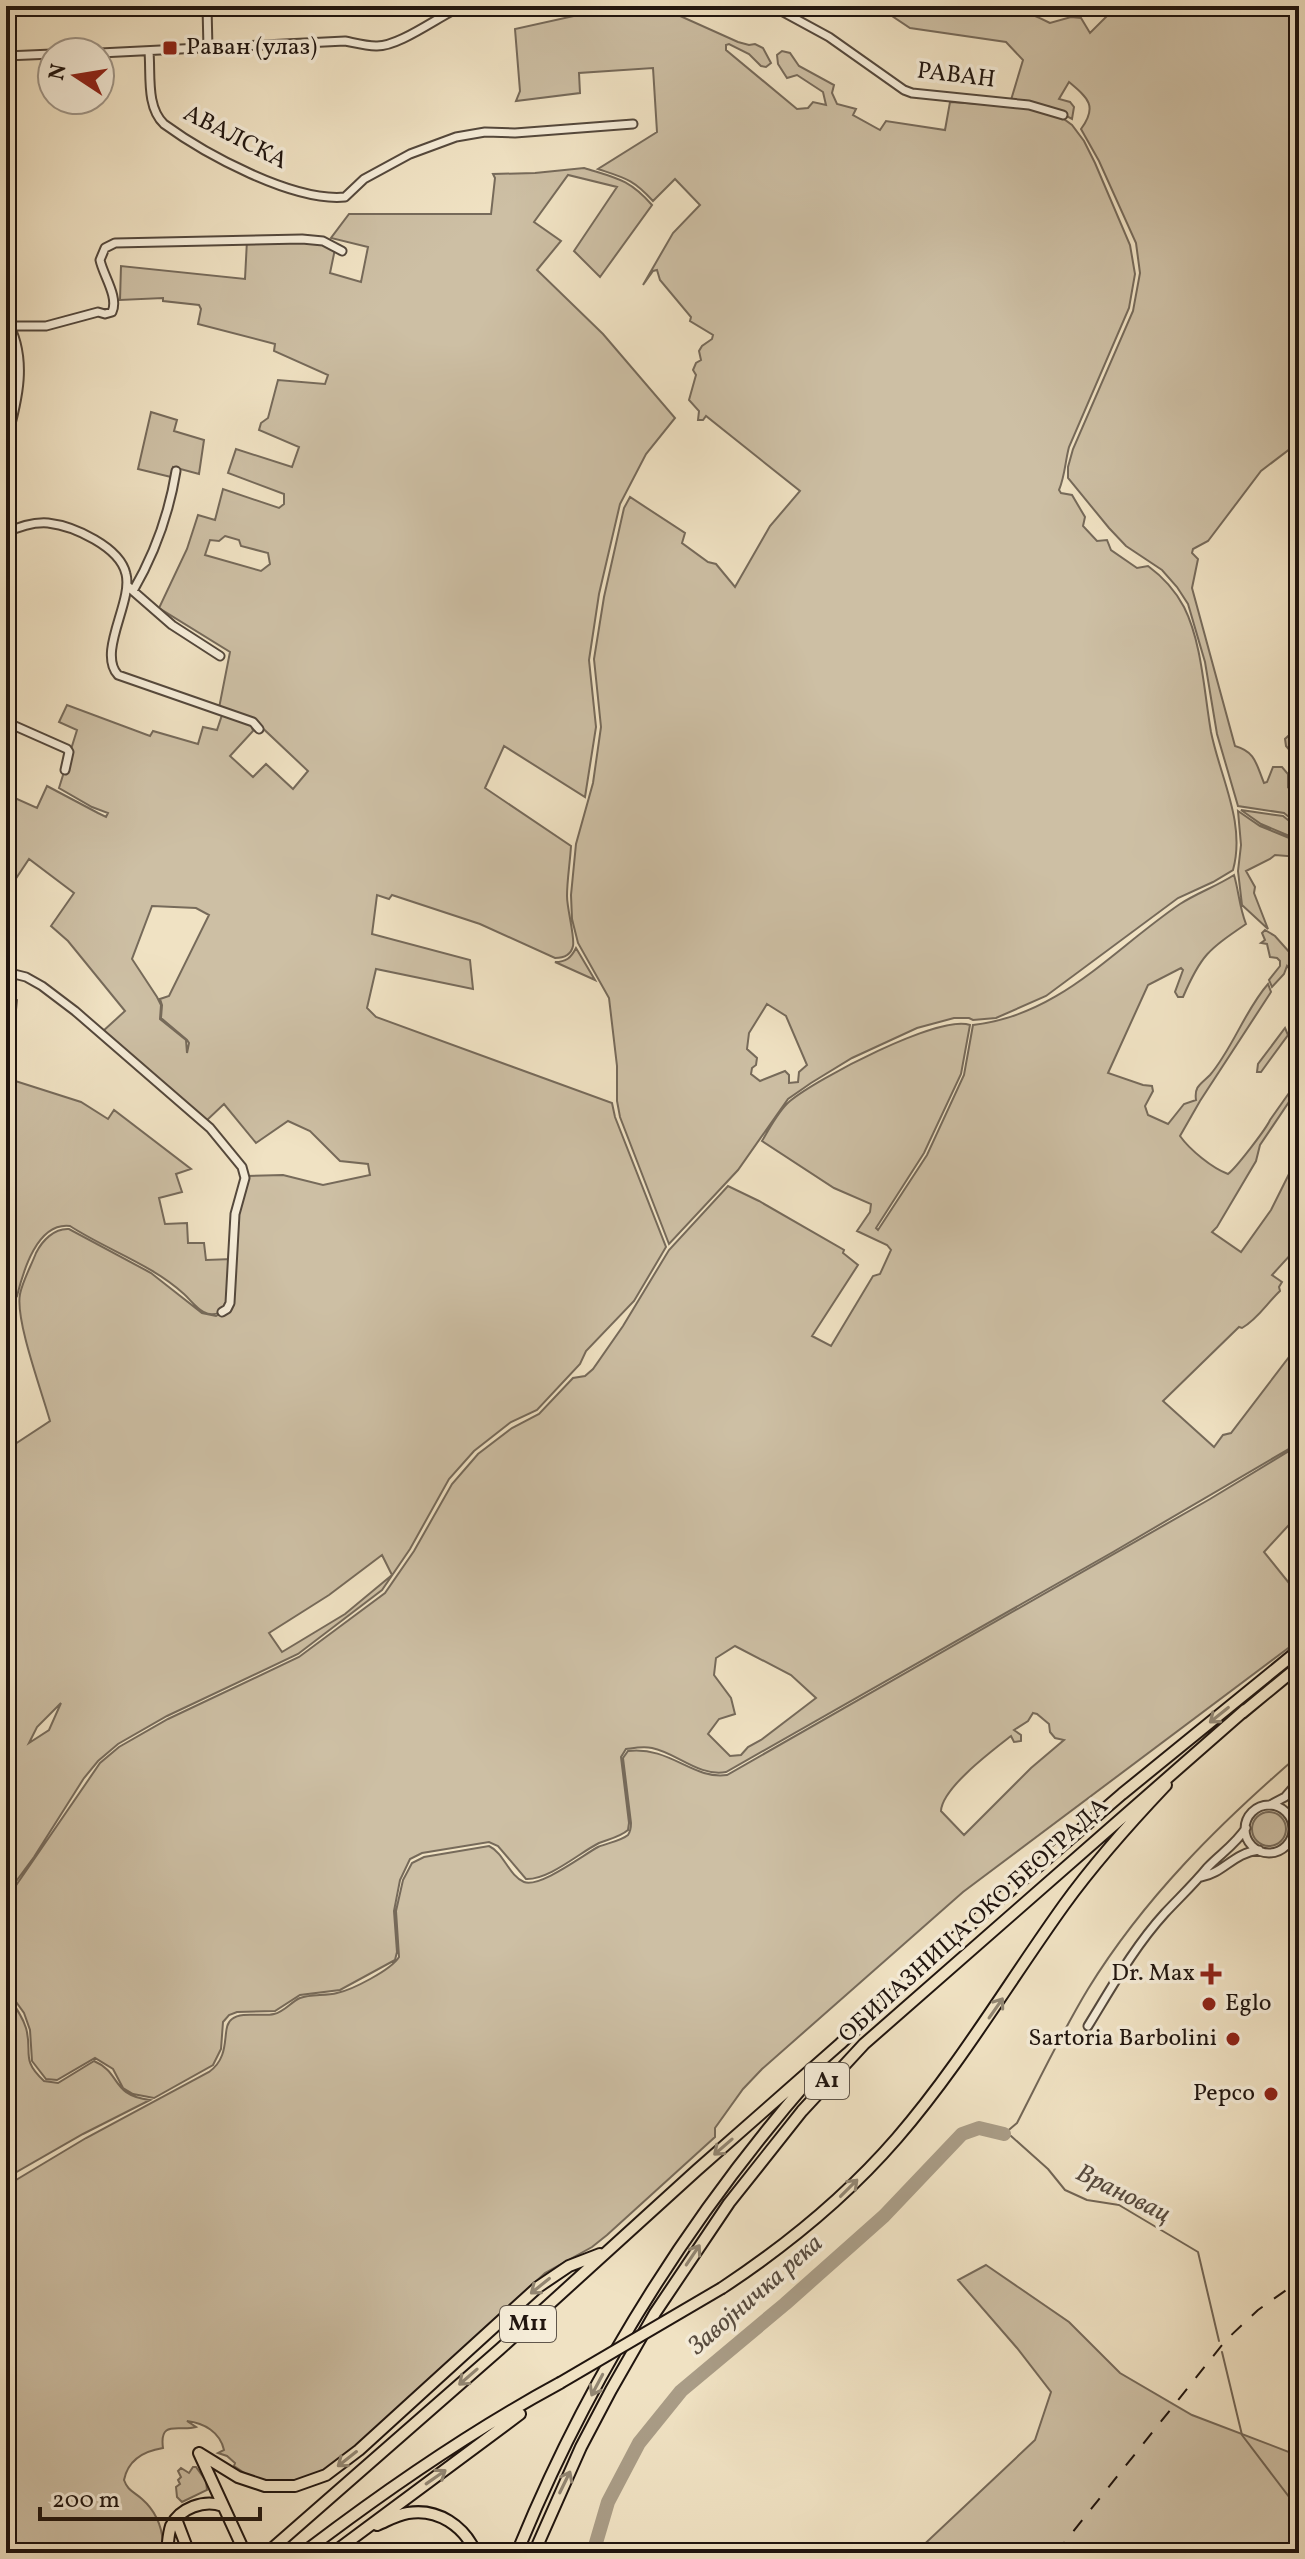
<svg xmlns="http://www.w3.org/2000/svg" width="1305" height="2559" font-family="Vollkorn,serif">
<rect width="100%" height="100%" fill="#f0e2c3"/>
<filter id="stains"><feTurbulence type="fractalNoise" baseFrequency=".0025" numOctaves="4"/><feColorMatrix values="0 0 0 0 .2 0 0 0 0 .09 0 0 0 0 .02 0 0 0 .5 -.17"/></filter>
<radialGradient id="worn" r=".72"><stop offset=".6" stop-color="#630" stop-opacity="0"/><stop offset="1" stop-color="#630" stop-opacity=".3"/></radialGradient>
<path fill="#cdbfa4" stroke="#766a5a" stroke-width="2" fill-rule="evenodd" d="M 583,6 L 658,6 L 738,42 L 749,45 L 755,44 L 763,48 L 771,63 L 766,67 L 761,66 L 749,54 L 729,44 L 726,45 L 726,50 L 797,109 L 808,108 L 813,102 L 826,105 L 823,92 L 797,75 L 787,78 L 778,64 L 777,55 L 782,51 L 790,53 L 799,66 L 834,85 L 832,93 L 837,104 L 856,109 L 853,115 L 880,130 L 886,121 L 945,130 L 950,102 L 1028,107 L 1061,117 L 1072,125 L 1084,141 L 1095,163 L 1130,245 L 1135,274 L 1129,308 L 1069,447 C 1065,462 1065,476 1059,490 L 1061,493 L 1072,495 L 1085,517 L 1083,526 L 1097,541 L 1107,540 L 1111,550 L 1137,568 L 1148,566 C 1163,577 1175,590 1184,607 C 1202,643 1204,692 1211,732 C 1220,777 1246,823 1233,870 L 1213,882 L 1178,898 L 1046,996 L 996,1018 L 973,1020 L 969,1018 L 954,1018 L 917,1028 L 852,1058 L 811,1083 L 788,1099 L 738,1170 L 669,1244 L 620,1117 L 617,1101 L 617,1066 L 609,998 L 578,943 L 572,919 L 571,895 L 576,844 L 593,783 L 601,727 L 594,659 L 604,597 L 624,508 L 630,497 L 685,533 L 682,543 L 708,562 L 716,564 L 735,587 L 770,526 L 800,491 L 706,416 L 703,420 L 698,420 L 699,411 L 689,400 L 696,375 L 693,370 L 696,363 L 701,360 L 699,351 L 702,346 L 712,339 L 713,335 L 690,321 L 691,317 L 660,280 L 657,270 L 653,271 L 643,285 L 673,233 L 700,205 L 675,179 L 653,201 C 633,179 625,178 598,169 L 657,132 L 653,68 L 579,73 L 580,93 L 516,101 L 520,91 L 515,29 L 574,16 L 574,7 ZM 767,1004 L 786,1016 L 807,1065 L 799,1072 L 798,1082 L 789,1083 L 789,1075 L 785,1071 L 760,1081 L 751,1074 L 752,1068 L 756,1065 L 757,1058 L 747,1049 L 749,1033 Z
M 877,6 L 944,6 L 951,10 C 996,6 1008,2 1050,23 L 1071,17 L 1081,18 L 1090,33 L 1117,6 L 1299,6 L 1299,442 L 1261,471 L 1208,541 L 1193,549 L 1192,553 L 1198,559 L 1192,588 L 1235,746 C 1256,752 1256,764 1264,783 L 1267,782 L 1273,767 L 1282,767 L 1288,774 L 1288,787 L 1299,782 L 1299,840 L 1261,824 L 1241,810 L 1283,816 L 1293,824 L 1295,822 L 1284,813 L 1238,806 L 1217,734 L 1205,662 L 1188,604 L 1177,587 L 1162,570 L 1126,546 L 1109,528 L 1068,478 L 1068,467 L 1073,449 L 1133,311 L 1140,273 L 1136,243 L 1099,161 L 1081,129 C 1098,106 1088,98 1069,82 L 1059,99 L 1070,102 L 1074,107 L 1072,119 L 1050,107 L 1011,100 L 1023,60 L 1006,42 L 910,28 Z
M 584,168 C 616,178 629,179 652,205 L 600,277 L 574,251 L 617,187 L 568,175 L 534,222 L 561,241 L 537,270 L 603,334 L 675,418 L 646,454 L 620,504 L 599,594 L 589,660 L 596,727 L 585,797 L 504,746 L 485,788 L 571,846 C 570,863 567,880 567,896 C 567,909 575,937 573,946 C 571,955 564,958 555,958 L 480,924 L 392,895 L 389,899 L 377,895 L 372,934 L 470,960 L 473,989 L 376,969 L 367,1008 L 376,1017 L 612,1103 L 615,1117 L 666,1247 L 634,1301 L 586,1351 L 580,1364 L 537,1410 L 511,1422 L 474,1451 L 449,1479 L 410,1549 L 382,1590 L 298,1654 L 167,1716 L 118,1744 L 98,1761 L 84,1778 L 34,1857 L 6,1895 L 6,1450 L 50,1421 C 42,1392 15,1320 20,1294 C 23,1280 31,1266 36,1253 C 42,1241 54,1228 69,1229 L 151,1273 L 202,1313 L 216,1316 L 228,1309 L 237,1214 L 246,1176 L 283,1175 L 323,1185 L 370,1175 L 368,1164 L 340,1161 L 310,1131 L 288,1121 L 256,1143 L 224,1104 L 205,1122 L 102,1032 L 125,1011 L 68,941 L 51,926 L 74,893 L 29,859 L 11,886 L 6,884 L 6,794 L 37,808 L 47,786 L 98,813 L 106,817 L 108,813 L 92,807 L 59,788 L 77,730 L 59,722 L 67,705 L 150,736 L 153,731 L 198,744 L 203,727 L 217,730 L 222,715 L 251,724 L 253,731 L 230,756 L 253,777 L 266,764 L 293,789 L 308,771 L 254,720 L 219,708 L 230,652 L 159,608 L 187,549 L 198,515 L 215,520 L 223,489 L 279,508 L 284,504 L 284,494 L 228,473 L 236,449 L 292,467 L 299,447 L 259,430 L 261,423 L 268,418 L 278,380 L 325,384 L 328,375 L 274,351 L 275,344 L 198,324 L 201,309 L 199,305 L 163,301 L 163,298 L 120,300 L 121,266 L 245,279 L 247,240 L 317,242 L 335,249 L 330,273 L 361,282 L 368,247 L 331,238 L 349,214 L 491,214 L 495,178 L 493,174 L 535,173 ZM 225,536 L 239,540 L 241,546 L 268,553 L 270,564 L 261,571 L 205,555 L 210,540 L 219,541 ZM 152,906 L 196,908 L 209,915 L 169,996 L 160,999 L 162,1005 L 161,1018 L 187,1040 L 189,1043 L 187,1053 L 186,1040 L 160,1019 L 161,1005 L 157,997 L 132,959 ZM 382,1555 L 392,1575 L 345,1614 L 282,1652 L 269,1633 L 329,1595 ZM 61,1703 L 49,1730 L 29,1743 L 37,1727 Z
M 151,412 L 177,420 L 174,431 L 204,440 L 199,474 L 173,467 L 171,477 L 138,469 Z
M 1299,726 L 1299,761 L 1286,746 L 1285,739 Z
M 1238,811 L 1260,826 L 1299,842 L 1299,857 L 1275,855 L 1270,859 L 1246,871 L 1255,887 L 1254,893 L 1268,929 L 1242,905 L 1238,871 L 1241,845 Z
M 1234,875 C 1239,892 1239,906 1246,924 C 1208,950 1201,955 1183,997 L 1178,997 L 1175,992 L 1183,970 L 1181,968 L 1148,985 L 1108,1073 L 1143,1085 L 1152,1086 L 1153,1091 L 1145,1106 L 1148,1115 L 1168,1124 L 1184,1104 L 1196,1100 C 1194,1086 1201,1084 1210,1075 C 1233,1048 1245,1010 1268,984 L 1271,992 L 1200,1101 L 1180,1136 C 1190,1150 1212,1168 1228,1174 C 1236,1168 1266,1129 1270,1120 L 1289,1093 L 1299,1073 L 1299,1087 L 1260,1145 L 1256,1161 L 1217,1227 L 1212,1232 L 1241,1252 L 1271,1210 L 1299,1154 L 1299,1241 L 1294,1251 L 1272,1275 L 1282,1282 L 1279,1287 L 1280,1291 C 1267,1303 1258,1319 1242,1328 L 1239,1327 L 1163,1401 L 1214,1447 L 1223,1435 L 1231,1433 L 1299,1344 L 1299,1443 L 1113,1552 L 726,1772 C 699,1777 677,1753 652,1748 C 643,1746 634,1748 626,1749 L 621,1757 L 629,1823 L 628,1830 C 620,1837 609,1839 599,1843 C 579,1853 549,1880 526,1879 L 498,1846 L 489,1842 L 422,1853 L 410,1859 L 400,1880 L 394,1911 L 397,1952 L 395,1960 L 340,1990 L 300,1995 L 275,2011 L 237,2012 L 229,2015 L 223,2022 L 221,2049 L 213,2065 L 154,2098 L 133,2094 L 123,2088 L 113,2069 L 95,2058 L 57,2080 L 46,2079 L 32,2061 L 30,2030 L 24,2013 L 9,1992 L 6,1983 L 16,1948 L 15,1938 L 6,1924 L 6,1900 L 100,1763 L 119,1747 L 168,1719 L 299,1657 L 385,1593 L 414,1551 L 452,1484 L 478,1454 L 512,1428 L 539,1414 L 573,1378 L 585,1376 L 593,1369 L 623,1326 L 669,1250 L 728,1186 L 759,1201 L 844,1250 L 843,1253 L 858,1265 L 812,1336 L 831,1346 L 873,1276 L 880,1274 L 891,1250 L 887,1245 L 857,1231 L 870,1212 L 871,1204 L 834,1188 L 762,1141 C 770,1128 778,1111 790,1101 C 816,1079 940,1014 970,1025 L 961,1074 L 924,1153 L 876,1228 L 878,1230 L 927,1155 L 964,1075 L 973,1025 C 1060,1015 1111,951 1180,904 C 1197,893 1217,886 1234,875 ZM 735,1646 L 791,1675 L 816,1698 L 761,1740 L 748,1747 L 741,1755 L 730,1756 L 708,1734 L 719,1719 L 735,1714 L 731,1698 L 714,1675 L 716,1658 Z
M 1265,930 L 1275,936 L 1299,963 L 1299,976 L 1295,975 L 1287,966 L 1284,974 L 1272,987 L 1269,980 L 1280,966 L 1280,961 L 1277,958 L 1270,957 L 1267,944 L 1261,943 L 1265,940 L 1262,933 Z
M 576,948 L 595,980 L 555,962 C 566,962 571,958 576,948 Z
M 6,993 L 17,1000 L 9,1079 L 81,1102 L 108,1119 L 114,1110 L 191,1169 L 176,1174 L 182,1192 L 159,1198 L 165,1224 L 187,1223 L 188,1243 L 204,1243 L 206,1260 L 232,1259 C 231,1274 234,1304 220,1312 C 205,1321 193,1302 184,1294 C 151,1264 107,1250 70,1226 C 37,1222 23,1272 17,1296 L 11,1293 L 6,1297 Z
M 1285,1028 L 1288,1035 L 1261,1072 L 1257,1072 L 1258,1064 Z
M 1299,1445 L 1299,1514 L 1264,1552 L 1293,1588 L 1299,1583 L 1299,1640 L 963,1892 L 762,2069 L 743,2089 L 715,2128 L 715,2137 L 607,2235 L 592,2247 L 545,2273 L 356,2448 L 328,2468 L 304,2479 L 275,2483 L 249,2476 L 234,2466 L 235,2463 L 227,2456 L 218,2453 L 224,2450 C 220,2432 204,2423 187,2421 L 196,2427 C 179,2432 159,2419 163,2448 C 144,2451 128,2460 124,2480 C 128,2491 133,2491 142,2499 C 158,2513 164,2532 163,2553 L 6,2553 L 6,2186 L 86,2138 L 209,2072 C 233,2055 220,2027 232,2019 C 242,2011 262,2017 274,2014 C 284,2012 291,2002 300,1998 C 311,1994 325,1996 337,1993 C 352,1990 391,1970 399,1957 L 396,1911 L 403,1880 L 412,1863 L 424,1857 L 489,1846 C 504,1853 509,1876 524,1882 C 540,1888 583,1855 598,1847 C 607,1843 621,1841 628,1835 C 630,1832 631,1827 631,1823 L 623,1758 L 628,1751 C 670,1746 693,1780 727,1775 L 1210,1499 ZM 1033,1713 L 1037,1714 L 1049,1724 L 1050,1732 L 1055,1738 L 1064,1740 L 1031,1768 L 964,1835 L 941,1811 C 942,1788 993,1750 1011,1736 L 1014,1742 L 1021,1741 L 1021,1735 L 1014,1730 L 1028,1721 Z
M1252 1829a17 17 0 1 1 34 0a17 17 0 1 1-34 0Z
M 6,1994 C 14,2005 22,2015 26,2028 C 33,2053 20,2059 44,2081 L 58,2083 L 94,2061 C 122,2073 110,2095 150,2100 L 83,2134 L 6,2178 Z
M 986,2265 L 1069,2322 L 1120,2373 L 1192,2415 L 1289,2452 L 1299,2461 L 1299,2553 L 1126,2553 L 1118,2548 L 1108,2553 L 915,2553 L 1035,2440 L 1051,2392 L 1017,2348 L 958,2280 Z
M 193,2467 L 196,2467 L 206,2481 L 207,2490 L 182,2502 L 177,2497 L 176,2487 L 180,2484 L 178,2480 L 181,2477 L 178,2471 L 181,2468 L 189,2473 Z"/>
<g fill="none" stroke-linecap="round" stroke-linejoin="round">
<path stroke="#726656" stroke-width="2" d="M 1219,2341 L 1198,2252 L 1119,2205 L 1087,2200 L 1065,2190 L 1048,2169 L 1011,2136 L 1004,2134 L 1017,2123 C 1040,2078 1062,2032 1088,1989 C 1144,1898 1219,1824 1299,1755
M 1222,2352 L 1242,2435 L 1299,2510"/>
<path stroke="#a99c86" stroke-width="14" d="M 593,2553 L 608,2502 L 639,2443 L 681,2391 L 785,2304 L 884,2216 L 962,2134 L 979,2128 L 1004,2134"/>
<g stroke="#54483c" stroke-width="11">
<path id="minor" d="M 207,6 L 208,49
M 772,6 L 829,37 L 904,90 L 912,93 L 1029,105 L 1063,115
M 149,52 C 151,75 146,107 164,124 C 205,154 293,202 345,197 L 364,179 L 410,154 L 456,137 L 485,132 L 515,133 L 633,124
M 100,53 L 345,41 C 355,43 366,46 376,46 C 399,47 439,16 462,6
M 6,56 L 52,54
M 6,319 C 29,357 18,401 6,442
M 11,326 L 46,326 L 98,312 L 105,314 L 112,312 C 119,297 103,275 100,260 L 105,248 L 115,243 L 302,239 L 323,241 L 342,251
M 6,533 C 18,527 34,522 48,523 C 74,526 120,547 126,574 C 133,602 97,652 118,675 L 253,722 L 259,729
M 127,585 L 133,591 C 155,553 169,514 176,471
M 133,591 L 172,625 L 220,656
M 6,722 L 67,749 L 69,752 L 65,770
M 6,972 L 26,977 L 42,986 L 75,1011 L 210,1128 L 242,1167 L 245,1178 L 235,1214 L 230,1303 L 227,1309 L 222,1312
M 1270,1805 L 1285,1797 L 1299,1781
M1245 1829a24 24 0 1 1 48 0a24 24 0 1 1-48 0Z
M 1291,1818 L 1299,1799
M 1201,1877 C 1224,1873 1233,1853 1259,1850
M 1088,2026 C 1112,1987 1134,1947 1165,1913 C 1179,1898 1194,1884 1207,1868 C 1220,1854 1235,1845 1246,1828"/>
</g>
<g stroke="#20150f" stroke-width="14">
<path id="highway" d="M 1242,1713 L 1299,1666
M 722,2288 C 787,2245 846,2197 897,2138 C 960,2065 1008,1983 1064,1905 C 1095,1862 1130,1823 1166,1785
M 199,2453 L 238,2477 L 265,2486 L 295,2486 L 326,2475 L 359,2450 L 538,2287 L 569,2266 L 600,2254
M 199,2453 L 245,2553
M 176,2519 L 189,2553
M 377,2525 C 387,2521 396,2515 408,2513 C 438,2508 464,2526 476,2553
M 167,2553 C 168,2544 168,2535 171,2526 C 180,2508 204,2499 223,2506
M 267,2553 L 500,2349 L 697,2170 L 840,2044 L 940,1951 L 1122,1794 L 1299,1650
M 303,2553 C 383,2492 471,2431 560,2383
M 333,2553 L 520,2414
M 517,2553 C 588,2378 690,2216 814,2074
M 534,2553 L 581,2447 L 611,2390 L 655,2313 L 729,2203 L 802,2111 L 864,2044 L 1245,1710"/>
</g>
<use href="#minor" stroke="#f5ecd8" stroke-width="7"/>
<use href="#highway" stroke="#f0e2c3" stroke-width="10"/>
<path stroke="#20150f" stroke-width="2" stroke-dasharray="14 14" stroke-linecap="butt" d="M 1056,2553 L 1226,2340 L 1258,2310 L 1299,2281"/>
<g stroke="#20150f" stroke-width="14" stroke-linecap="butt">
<path id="highway-bridge" d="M 560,2383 L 722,2288"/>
</g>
<use href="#highway-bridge" stroke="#f0e2c3" stroke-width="10"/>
</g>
<defs><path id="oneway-shaft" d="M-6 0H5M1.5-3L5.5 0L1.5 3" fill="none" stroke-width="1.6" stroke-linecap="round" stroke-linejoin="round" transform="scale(2)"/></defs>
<g stroke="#928672">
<use href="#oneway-shaft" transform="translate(1219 1715) rotate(141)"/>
<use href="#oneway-shaft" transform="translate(996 2008) rotate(-55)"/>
<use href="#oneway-shaft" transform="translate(723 2147) rotate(139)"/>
<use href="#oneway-shaft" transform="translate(849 2188) rotate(-45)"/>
<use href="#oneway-shaft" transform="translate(693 2255) rotate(-56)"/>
<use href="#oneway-shaft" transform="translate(540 2286) rotate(141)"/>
<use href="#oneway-shaft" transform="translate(468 2377) rotate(139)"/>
<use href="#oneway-shaft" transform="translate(597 2385) rotate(118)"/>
<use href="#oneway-shaft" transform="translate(347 2459) rotate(142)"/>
<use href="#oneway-shaft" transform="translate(436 2477) rotate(-35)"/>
<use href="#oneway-shaft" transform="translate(565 2482) rotate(-64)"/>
</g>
<g fill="#8f2418" stroke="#f5ecd8" stroke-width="3">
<rect x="162" y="40" width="16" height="16" rx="4"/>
<path d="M1207 1962h8v8h8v8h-8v8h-8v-8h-8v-8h8z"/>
<circle cx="1209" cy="2004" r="8"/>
<circle cx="1233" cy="2039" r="8"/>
<circle cx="1271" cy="2094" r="8"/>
</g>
<g text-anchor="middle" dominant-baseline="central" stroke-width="7" stroke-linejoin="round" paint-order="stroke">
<g fill="#f5ecd8" stroke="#60564b" stroke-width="2">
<rect x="805" y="2063" width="44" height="36" rx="6"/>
<rect x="500" y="2306" width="56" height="36" rx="6"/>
</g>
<g font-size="22" font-weight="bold" fill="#20150f">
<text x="827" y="2081">A1</text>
<text x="528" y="2324">M11</text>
</g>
<g font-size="24" fill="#20150f" stroke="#f5ecd8" text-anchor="end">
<text x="186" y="48" text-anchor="start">Раван (улаз)</text>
<text x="1195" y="1974">Dr. Max</text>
<text x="1225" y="2004" text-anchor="start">Eglo</text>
<text x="1217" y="2039">Sartoria Barbolini</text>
<text x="1255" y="2094">Pepco</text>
</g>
<g font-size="24" fill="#20150f" stroke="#f5ecd8">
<text transform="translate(956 76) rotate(7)">РАВАН</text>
<text transform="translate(235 138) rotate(27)">АВАЛСКА</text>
<text transform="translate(974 1921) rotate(-42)">ОБИЛАЗНИЦА ОКО БЕОГРАДА</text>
</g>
<g font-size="26" font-style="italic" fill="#574b3f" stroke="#f5ecd8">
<text transform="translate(1123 2194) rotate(26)">Врановац</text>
<text transform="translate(756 2295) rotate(-41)">Завојничка река</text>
</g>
</g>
<rect width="1305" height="2559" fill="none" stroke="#f0e2c3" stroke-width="32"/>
<rect x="8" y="8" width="1289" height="2543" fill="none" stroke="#20150f" stroke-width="4"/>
<rect x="16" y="16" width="1273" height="2527" fill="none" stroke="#20150f" stroke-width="2"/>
<g transform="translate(76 76) rotate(282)"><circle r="38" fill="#f5ecd8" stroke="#a09688" stroke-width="2"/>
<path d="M0-6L14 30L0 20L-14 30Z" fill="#8f2418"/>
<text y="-12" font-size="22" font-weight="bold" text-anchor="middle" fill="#20150f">N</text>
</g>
<path d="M40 2507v12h220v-12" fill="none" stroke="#20150f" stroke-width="4"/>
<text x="52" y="2507" font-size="24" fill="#20150f" stroke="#f5ecd8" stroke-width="6" paint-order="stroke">200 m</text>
<rect width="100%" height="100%" filter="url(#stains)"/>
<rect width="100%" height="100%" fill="url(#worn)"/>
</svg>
